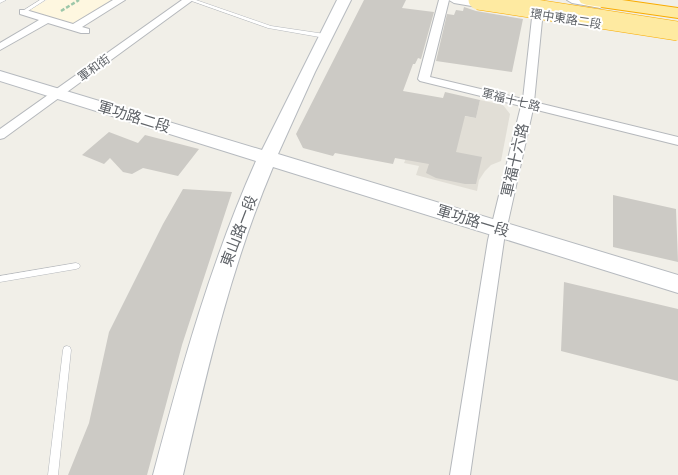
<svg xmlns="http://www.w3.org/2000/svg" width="678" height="475" font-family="Figtree,'Noto Sans TC',sans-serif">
<rect width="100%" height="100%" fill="#f1efe8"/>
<path fill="#fef7e0" d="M 47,0 L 116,0 L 73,25 L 28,11 Z"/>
<path fill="#e1ded6" d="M 480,100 L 503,105 L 510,114 L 501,161 L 491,165 L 485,171 L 479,180 L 477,191 L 416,175 L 419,166 L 404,163 L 419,129 L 438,112 L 476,118 Z"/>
<path fill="#cccac5" d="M 364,0 L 406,0 L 402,8 L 434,12 L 421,59 L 418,58 L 415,64 L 413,64 L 403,91 L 443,98 L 445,92 L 480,100 L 476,118 L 465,116 L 456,152 L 482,157 L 476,184 L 465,184 L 436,178 L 426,173 L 429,164 L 395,158 L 393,164 L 335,153 L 333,156 L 303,148 L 296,134 Z
M 464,7 L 476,11 L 523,19 L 512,72 L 436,61 L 447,14 L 454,15 L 456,10 L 463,11 Z
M 109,132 L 138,143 L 145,135 L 199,149 L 178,176 L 143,168 L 132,174 L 123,172 L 110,158 L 104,164 L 82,155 Z
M 183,189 L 232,192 L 182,345 L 147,475 L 68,475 L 89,423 L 109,332 L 163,224 Z
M 613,195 L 676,209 L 678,262 L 613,247 Z
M 564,282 L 678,309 L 678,381 L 561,351 Z"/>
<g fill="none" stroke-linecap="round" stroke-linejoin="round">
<g stroke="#b5b8bc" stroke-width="1">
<path id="service" d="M 0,0 L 6,0 L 0,3 Z
M 40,0 L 45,0 L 25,13 L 21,12 Z
M 189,0 L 196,0 L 271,26 L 325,34 L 328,36 L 325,38 L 268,28 Z
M 76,263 L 79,264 L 80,266 L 79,268 L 76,269 L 0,282 L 0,276 Z
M 67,346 L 70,347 L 71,350 L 58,475 L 48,475 L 63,350 L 64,347 Z"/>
</g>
<g stroke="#b5b8bc" stroke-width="2">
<path id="minor" d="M 113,0 L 125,0 L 82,27 L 89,29 L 89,33 L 81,33 L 48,23 L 0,50 L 0,43 L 39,20 L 20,14 L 20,10 L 26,10 L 73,24 Z
M 182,0 L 193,0 L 4,138 L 0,139 L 0,129 Z
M 439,0 L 449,0 L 430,77 L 523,99 L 534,0 L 544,0 L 534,102 L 678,137 L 678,145 L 533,109 L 504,240 L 470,475 L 450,475 L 488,240 L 521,106 L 420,81 L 418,79 Z
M 449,0 L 471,0 L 492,4 L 494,6 L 489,9 L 454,3 Z
M 567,0 L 588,0 L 603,3 L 605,5 L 600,8 L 572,3 Z"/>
</g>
<g stroke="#b6babf" stroke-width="2">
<path id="secondary" d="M 337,0 L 351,0 L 315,72 L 278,154 L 678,275 L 678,293 L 273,167 C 231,266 207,370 183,475 L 153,475 C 182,366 210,264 256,161 L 0,81 L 0,71 L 262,150 Z"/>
</g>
<g stroke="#f9ab00" stroke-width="2">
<path id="trunk" d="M 579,0 L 622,0 L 678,8 L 678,18 L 587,5 L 581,3 Z"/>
</g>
<path stroke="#9cc7a9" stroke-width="2.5" stroke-dasharray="4 2" stroke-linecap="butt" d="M 61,11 L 79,0"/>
<use href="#service" fill="#fff" fill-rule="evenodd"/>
<use href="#minor" fill="#fff" fill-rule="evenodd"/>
<use href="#secondary" fill="#fff" fill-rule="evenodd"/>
<use href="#trunk" fill="#feeaa1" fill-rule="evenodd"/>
<g stroke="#f9ab00" stroke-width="20" stroke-linecap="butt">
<path id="trunk-bridge" d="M 478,0 L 678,31"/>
</g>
<use href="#trunk-bridge" stroke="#feeaa1" stroke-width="19"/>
</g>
<g text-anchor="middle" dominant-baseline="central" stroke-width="4" stroke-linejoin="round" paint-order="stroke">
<g font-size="12" fill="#5f6368" stroke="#fff">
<text transform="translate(566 19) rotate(9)">環中東路二段</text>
<text transform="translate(94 68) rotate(-36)">軍和街</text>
<text transform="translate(511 100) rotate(14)">軍福十七路</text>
</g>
<g font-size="15" fill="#5f6368" stroke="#fff">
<text transform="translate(134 117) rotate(17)">軍功路二段</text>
<text transform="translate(515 160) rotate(-77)">軍福十六路</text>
<text transform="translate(473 221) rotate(17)">軍功路一段</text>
<text transform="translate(239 231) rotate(-69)">東山路一段</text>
</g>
</g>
</svg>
